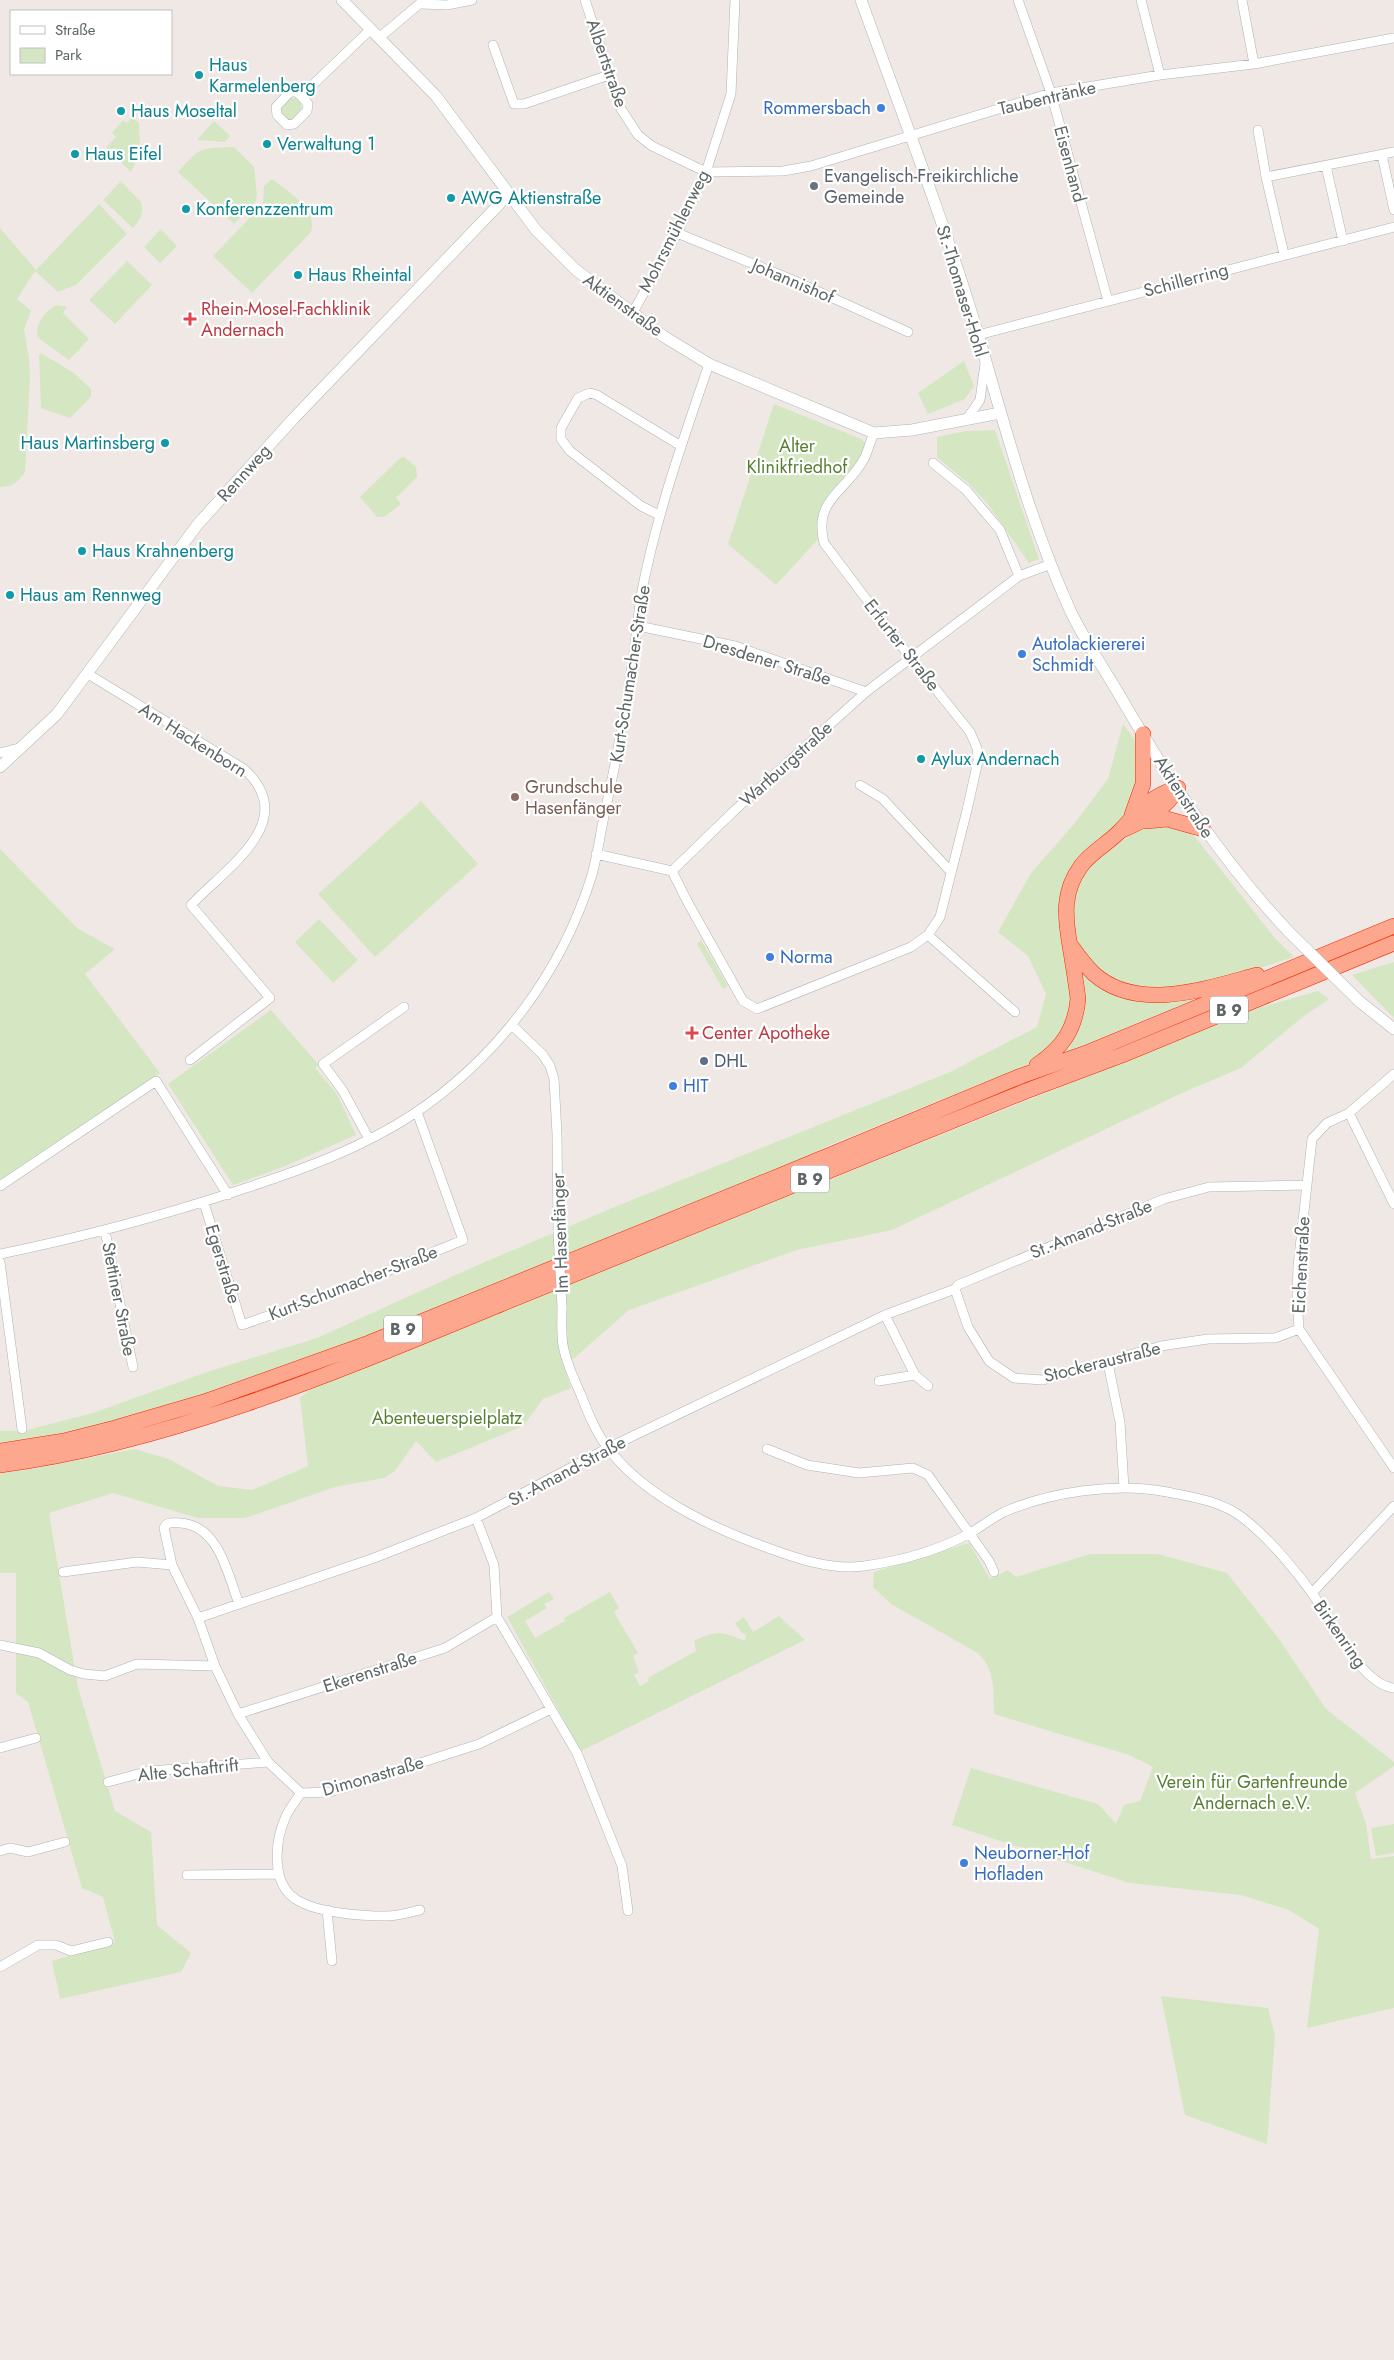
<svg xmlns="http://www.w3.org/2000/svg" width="1394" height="2360" font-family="Jost,sans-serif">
<rect width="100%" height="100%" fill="#efe8e5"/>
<path fill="#d5e7c2" d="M 290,98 L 295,98 L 301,103 L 301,109 L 292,120 L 286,120 L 280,114 L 280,109 Z
M 132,117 L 139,123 L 140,153 L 131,172 L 106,147 L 116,137 L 112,133 L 123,120 L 127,123 Z
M 214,121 L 230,136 L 225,142 L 197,140 Z
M 234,147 L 254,167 L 257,195 L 256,201 L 234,224 L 178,172 C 202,145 199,149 234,147 Z
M 272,179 C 287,191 318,208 311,232 L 252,293 L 213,256 L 263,204 L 264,186 Z
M 121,181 L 141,202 C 144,214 140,220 133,228 L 103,200 Z
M 99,204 L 127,234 L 76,285 L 58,292 L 35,271 L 17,299 L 31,311 L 24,329 L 29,359 L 30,377 L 25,472 C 18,482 13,487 0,487 L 0,228 L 36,270 Z
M 161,229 L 177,246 L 160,263 L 144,247 Z
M 127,261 L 152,285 L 115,324 L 89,300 Z
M 56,305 L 67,307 L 63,313 L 89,339 L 69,360 L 37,337 C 36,323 44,312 56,305 Z
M 41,353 L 74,373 L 91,389 L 91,397 L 70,418 L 41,408 L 39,355 Z
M 964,361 L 974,386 L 965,399 L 928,414 L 918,393 Z
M 774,404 L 861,439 L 866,443 L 860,459 L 820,510 L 817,525 L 820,537 L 776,585 L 728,544 Z
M 995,430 L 1039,559 L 1029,563 L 987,503 L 970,485 L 937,457 L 937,437 L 965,431 Z
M 404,457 L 416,467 L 417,477 L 396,498 L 401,504 L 384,517 L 377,517 L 360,497 L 400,458 Z
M 1123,724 L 1134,739 L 1139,770 L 1136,792 L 1126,815 L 1060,900 L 1058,916 L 1066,957 L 1072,1018 L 1051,1051 L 1029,1064 L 825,1147 L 789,1167 L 325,1354 L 138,1416 L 65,1433 L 0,1445 L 0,1431 L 23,1431 L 93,1413 L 207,1372 L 317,1338 L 473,1267 L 617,1206 L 950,1072 L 1037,1027 L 1046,994 L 1028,956 L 998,932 L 1031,873 L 1074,824 L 1108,779 Z
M 421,801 L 478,864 L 375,957 L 318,894 Z
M 1165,824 L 1182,827 L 1196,838 L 1274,937 L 1294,957 L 1213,983 L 1179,989 L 1131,988 L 1101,974 L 1078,948 L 1072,931 L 1074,894 L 1082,876 L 1095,860 L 1133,833 L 1148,826 Z
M 0,849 L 78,929 L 115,949 L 85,974 L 160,1073 L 2,1181 L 0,1179 Z
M 319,919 L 358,960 L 333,983 L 295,942 Z
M 701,940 L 728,986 L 723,989 L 697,944 Z
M 1394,962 L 1394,1018 L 1352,975 Z
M 1076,964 L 1100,983 L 1203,996 L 1064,1053 Z
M 1318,991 L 1329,999 L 1304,1016 L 1241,1068 L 1182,1093 L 892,1230 L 797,1250 L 629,1310 L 564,1367 L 571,1388 L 543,1399 L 523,1426 L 436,1462 L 416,1441 L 395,1471 L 384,1478 L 335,1487 L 245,1518 L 198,1518 L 113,1493 L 49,1513 L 78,1688 L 115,1811 L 151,1832 L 157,1925 L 191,1953 L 181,1972 L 60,1999 L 52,1961 L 115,1942 L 103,1897 L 82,1888 L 28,1702 L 16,1693 L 16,1573 L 0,1573 L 0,1473 L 26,1470 L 135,1449 L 169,1459 L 218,1486 L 252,1490 L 308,1466 L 300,1398 L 320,1382 L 552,1291 L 1255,1009 Z
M 271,1010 L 319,1065 L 315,1068 L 337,1094 L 356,1135 L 283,1167 L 233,1185 L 168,1084 Z
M 969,1543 L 990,1579 L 1008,1570 L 1016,1577 L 1090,1554 L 1158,1554 L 1227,1573 L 1279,1639 L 1326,1709 L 1394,1762 L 1394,1766 L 1355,1793 L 1366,1824 L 1371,1859 L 1394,1856 L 1394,2008 L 1307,2028 L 1319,1929 L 1289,1910 L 1241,1895 L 1129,1883 L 952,1825 L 971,1768 L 1098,1804 L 1116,1824 L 1124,1805 L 1140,1801 L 1153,1767 L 1129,1755 L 994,1714 C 993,1690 996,1668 976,1652 L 891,1604 L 873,1587 L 874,1572 Z
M 549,1592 L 554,1599 L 544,1604 L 547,1608 L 525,1621 L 535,1638 L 565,1621 L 564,1618 L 610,1592 L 619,1608 L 614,1612 L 638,1653 L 633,1656 L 639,1672 L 634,1675 L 640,1686 L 649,1681 L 648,1678 L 696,1651 L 694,1641 C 718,1630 720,1631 745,1641 L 746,1635 L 741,1632 L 735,1623 L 744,1617 L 753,1632 L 779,1616 L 805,1640 L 581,1751 L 507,1617 Z
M 1394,1824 L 1394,1853 L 1376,1856 L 1371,1828 Z
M 1161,1996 L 1268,2008 L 1275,2036 L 1267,2144 L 1185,2115 Z"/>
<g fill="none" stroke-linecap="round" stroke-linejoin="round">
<g stroke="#aeb4b5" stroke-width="10">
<path id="street" d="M 585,0 L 621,109 L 638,135 L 652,146 L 706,172 L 783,171 L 811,166 L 1051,93 L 1160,75 L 1254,64 L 1394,38
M 1018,0 L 1051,93 L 1108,301
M 1141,0 L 1160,75
M 1242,0 L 1254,64
M 422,4 L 447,5 L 472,0
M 380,37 L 424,0
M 493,45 L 514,104 L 524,104 L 609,75
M 301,96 L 308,104 L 307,111 L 294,124 L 287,125 L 277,115 L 276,107 L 290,92 L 296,92 L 301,96 L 371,29
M 1258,130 L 1266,177 L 1284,254
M 1382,155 L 1394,210
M 1326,166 L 1343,241
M 1266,177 L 1394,152
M 677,233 L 795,281 L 908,332
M 632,314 L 677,233 L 706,172 L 731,94 L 735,0
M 978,335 L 1394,227
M 966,420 L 980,400 L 985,363
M 933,463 L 966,490 L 1000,530 L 1019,576
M 659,515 L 641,506 L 570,451 L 561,439 L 561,428 L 578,398 L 590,393 L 597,395 L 681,446
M 638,626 L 735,646 L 866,692
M 88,674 L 244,769 C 301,821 227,867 191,905 L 270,998 L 190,1060
M 0,753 L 19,748
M 860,785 L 883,799 L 951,872
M 596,854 L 672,871
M 672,871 L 687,901 L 743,1001 L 757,1009 L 911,947 L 928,935 L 940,917 L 967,810 L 978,761 L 977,748 L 970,732 L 910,657 L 824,543 C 813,499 846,492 864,459 C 868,451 870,442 874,433
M 672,871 L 735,810 L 866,692 L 1019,576 L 1051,564
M 928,935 L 1015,1012
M 512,1025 L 543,1055 L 550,1066 L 554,1079 L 557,1134 L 558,1232
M 1394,1074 L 1349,1113 L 1327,1123 L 1312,1139 L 1298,1266 L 1297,1298 L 1299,1329 L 1394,1468
M 1349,1113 L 1394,1204
M 369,1139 L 343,1091 L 323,1064 L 404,1007
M 0,1186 L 156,1081 L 228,1195
M 204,1203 L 242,1325 L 336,1292 L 463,1240 L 417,1112
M 105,1231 L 133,1367
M 0,1254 C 84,1237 165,1215 246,1188 C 304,1169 364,1147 415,1113 C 498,1057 561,973 591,878 C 597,858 600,836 604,816 C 616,764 625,712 633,659 C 636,638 638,617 641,596 C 656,516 683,440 709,364
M 0,1262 L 22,1429
M 955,1289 L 968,1327 L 989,1361 L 1014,1378 L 1043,1380 L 1161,1346 L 1208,1339 L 1275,1338 L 1299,1329
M 562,1307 C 562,1319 561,1333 563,1345 C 566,1363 574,1379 581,1395 C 588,1413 596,1433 608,1448 C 642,1494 708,1526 760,1545 C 793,1557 829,1571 864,1566 C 900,1561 940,1550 972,1532 C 982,1526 992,1518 1004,1512 C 1050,1492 1116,1482 1167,1492 C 1193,1497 1221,1501 1243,1518 C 1269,1538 1292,1566 1312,1593 C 1330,1618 1361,1685 1394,1688
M 885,1315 L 915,1375 L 928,1386
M 1108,1363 L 1120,1422 L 1124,1488
M 879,1381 L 915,1375
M 767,1449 L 807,1465 L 859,1473 L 913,1468 L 928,1475 L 989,1561 L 994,1572
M 476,1518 L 494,1565 L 497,1617 L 577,1753 L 622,1866 L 628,1911
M 63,1572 L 137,1562 L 172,1565
M 1312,1593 L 1394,1506
M 239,1604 C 228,1575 219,1525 180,1523 C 173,1523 167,1521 164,1528 L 172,1565 L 198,1618 L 215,1666 L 238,1714 L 268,1762 L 301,1793 L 330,1792 L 479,1744 L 551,1709
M 198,1618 L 374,1558 L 476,1518 L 608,1448 L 885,1315 L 955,1289 L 958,1285 L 1164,1199 L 1209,1187 L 1307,1185
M 0,1645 L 39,1653 L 70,1670 L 84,1674 L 105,1676 L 137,1664 L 215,1666
M 238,1714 L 445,1648 L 497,1617
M 0,1748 L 36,1738
M 108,1782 L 149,1771 L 268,1762
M 301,1793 C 296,1800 290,1808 286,1816 C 275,1840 270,1884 297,1900 C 318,1913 361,1916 387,1916 C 397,1916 410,1912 420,1910
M 0,1851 L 10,1848 L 28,1852 L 65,1842
M 187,1875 L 279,1874
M 327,1910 L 332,1961
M 0,1967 L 38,1945 L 56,1945 L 71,1951 L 108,1942"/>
</g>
<g stroke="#afb7b8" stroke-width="12">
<path id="secondary" d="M 342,0 L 436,96 L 536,230 L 576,270 L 663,336 L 709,364 L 874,433 L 912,430 L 1000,413
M 861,0 C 901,111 944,221 978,334 C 1005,427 1030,522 1070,610 C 1083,638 1102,665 1117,691 C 1167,777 1221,860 1289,932
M 0,767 L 57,714 L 198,524 L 294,418 L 508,195
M 1359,1001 L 1394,1029"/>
</g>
<g stroke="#f42800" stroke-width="16">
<path id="highway" d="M 1132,815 L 1143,784 L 1143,734
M 1147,821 L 1167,819 L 1203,829
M 1122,830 C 1146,820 1165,810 1178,788
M 1072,947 C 1079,957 1086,966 1094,974 C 1138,1013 1208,988 1257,975
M 1037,1065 C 1062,1048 1075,1030 1078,999 C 1076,982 1073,964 1070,946 C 1065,917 1062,892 1081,866 C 1092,851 1109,843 1121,830 C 1138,811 1152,795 1178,788
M 0,1451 L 64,1441 L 115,1428 L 204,1402 L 369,1343 L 794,1170 L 1021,1076 L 1089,1052 L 1394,926
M 0,1465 C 170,1443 344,1369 501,1304 C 676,1232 851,1162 1026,1091 L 1122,1055 L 1394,943"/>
</g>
<use href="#street" stroke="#fff" stroke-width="9"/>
<use href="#secondary" stroke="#fff" stroke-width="11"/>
<use href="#highway" stroke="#fda78e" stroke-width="15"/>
<g stroke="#aeb4b5" stroke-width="10" stroke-linecap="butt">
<path id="street-bridge" d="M 558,1232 L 562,1307"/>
</g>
<g stroke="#afb7b8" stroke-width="12" stroke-linecap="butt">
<path id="secondary-bridge" d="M 1289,932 L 1359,1001"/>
</g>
<use href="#street-bridge" stroke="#fff" stroke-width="9"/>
<use href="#secondary-bridge" stroke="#fff" stroke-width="11"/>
</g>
<g fill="#0f9aa8" stroke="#fff" stroke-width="2">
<circle cx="199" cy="75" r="5"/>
<circle cx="121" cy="111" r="5"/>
<circle cx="267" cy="144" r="5"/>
<circle cx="75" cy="154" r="5"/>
<circle cx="451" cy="198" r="5"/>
<circle cx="186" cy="209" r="5"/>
<circle cx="298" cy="275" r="5"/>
<circle cx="165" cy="443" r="5"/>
<circle cx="82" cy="551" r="5"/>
<circle cx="10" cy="595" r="5"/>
<circle cx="921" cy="759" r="5"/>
</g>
<g fill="#3f7fe0" stroke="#fff" stroke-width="2">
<circle cx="881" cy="108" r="5"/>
<circle cx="1022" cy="654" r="5"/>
<circle cx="770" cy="957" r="5"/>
<circle cx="673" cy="1086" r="5"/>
<circle cx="964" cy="1863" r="5"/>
</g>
<circle fill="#6b7280" stroke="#fff" stroke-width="2" cx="814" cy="186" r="5"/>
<g fill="#e0444e" stroke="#fff" stroke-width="2">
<path d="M187.5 311.5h5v5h5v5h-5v5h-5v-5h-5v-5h5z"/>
<path d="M689.5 1025.5h5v5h5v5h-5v5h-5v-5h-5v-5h5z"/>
</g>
<circle fill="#8d6e63" stroke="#fff" stroke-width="2" cx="515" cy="797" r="5"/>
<circle fill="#5c6f8a" stroke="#fff" stroke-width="2" cx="704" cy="1061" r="5"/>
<g text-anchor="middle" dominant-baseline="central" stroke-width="4.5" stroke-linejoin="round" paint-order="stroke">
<g fill="#fff" stroke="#8e9394" stroke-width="1">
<rect x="1210" y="996.5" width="38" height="27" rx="4"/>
<rect x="791" y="1165.5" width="38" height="27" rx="4"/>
<rect x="384" y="1315.5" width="38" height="27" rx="4"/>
</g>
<g font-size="16" font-weight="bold" fill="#5d6566">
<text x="1229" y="1010">B 9</text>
<text x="810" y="1179">B 9</text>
<text x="403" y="1329">B 9</text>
</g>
<g font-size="18" fill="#5d6566" stroke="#fff">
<text transform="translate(607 63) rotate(71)">Albertstraße</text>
<text transform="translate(1047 98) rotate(-13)">Taubentränke</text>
<text transform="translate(1070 164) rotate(75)">Eisenhand</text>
<text transform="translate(674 231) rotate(-63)">Mohrsmühlenweg</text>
<text transform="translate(1186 280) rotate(-15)">Schillerring</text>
<text transform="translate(793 281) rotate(23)">Johannishof</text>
<text transform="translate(962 291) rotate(73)">St.-Thomaser-Hohl</text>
<text transform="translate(623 305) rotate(36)">Aktienstraße</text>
<text transform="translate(244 473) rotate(-48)">Rennweg</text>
<text transform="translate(902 645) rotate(52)">Erfurter Straße</text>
<text transform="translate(767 660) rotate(17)">Dresdener Straße</text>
<text transform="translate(630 674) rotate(-81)">Kurt-Schumacher-Straße</text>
<text transform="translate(193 740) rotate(32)">Am Hackenborn</text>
<text transform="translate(786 764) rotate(-42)">Wartburgstraße</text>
<text transform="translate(1184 797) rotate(57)">Aktienstraße</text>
<text transform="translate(1091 1229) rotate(-22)">St.-Amand-Straße</text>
<text transform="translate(560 1233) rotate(-92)">Im Hasenfänger</text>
<text transform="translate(223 1264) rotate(73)">Egerstraße</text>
<text transform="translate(1301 1265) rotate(-87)">Eichenstraße</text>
<text transform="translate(353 1283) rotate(-21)">Kurt-Schumacher-Straße</text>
<text transform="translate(119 1299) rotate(79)">Stettiner Straße</text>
<text transform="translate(1102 1362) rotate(-14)">Stockeraustraße</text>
<text transform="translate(567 1471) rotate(-28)">St.-Amand-Straße</text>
<text transform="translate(1340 1634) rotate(55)">Birkenring</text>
<text transform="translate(370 1672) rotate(-18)">Ekerenstraße</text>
<text transform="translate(188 1770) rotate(-6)">Alte Schaftrift</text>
<text transform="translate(373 1776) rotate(-16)">Dimonastraße</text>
</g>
<g font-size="18" fill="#0d838f" stroke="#fff" text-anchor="start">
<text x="209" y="65">Haus<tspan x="209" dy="21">Karmelenberg</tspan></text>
<text x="131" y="111">Haus Moseltal</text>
<text x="277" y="144">Verwaltung 1</text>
<text x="85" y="154">Haus Eifel</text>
<text x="461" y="198">AWG Aktienstraße</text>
<text x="196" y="209">Konferenzzentrum</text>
<text x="308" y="275">Haus Rheintal</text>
<text x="155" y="443" text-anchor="end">Haus Martinsberg</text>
<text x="92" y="551">Haus Krahnenberg</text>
<text x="20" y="595">Haus am Rennweg</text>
<text x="931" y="759">Aylux Andernach</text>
</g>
<g font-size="18" fill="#366cbe" stroke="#fff" text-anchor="start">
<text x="871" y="108" text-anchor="end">Rommersbach</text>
<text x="1032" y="644">Autolackiererei<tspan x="1032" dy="21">Schmidt</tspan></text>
<text x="780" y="957">Norma</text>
<text x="683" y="1086">HIT</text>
<text x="974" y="1853">Neuborner-Hof<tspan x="974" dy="21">Hofladen</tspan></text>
</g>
<g font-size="18" fill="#5b616d" stroke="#fff" text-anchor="start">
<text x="824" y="176">Evangelisch-Freikirchliche<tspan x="824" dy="21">Gemeinde</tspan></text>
</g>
<g font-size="18" fill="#be3a42" stroke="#fff" text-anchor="start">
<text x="201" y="309">Rhein-Mosel-Fachklinik<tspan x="201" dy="21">Andernach</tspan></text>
<text x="702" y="1033">Center Apotheke</text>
</g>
<g font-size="18" fill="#577f32" stroke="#fff">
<text x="797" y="446">Alter<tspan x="797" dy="21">Klinikfriedhof</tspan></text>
<text x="447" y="1418">Abenteuerspielplatz</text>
<text x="1252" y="1782">Verein für Gartenfreunde<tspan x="1252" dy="21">Andernach e.V.</tspan></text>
</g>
<g font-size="18" fill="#785e54" stroke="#fff" text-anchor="start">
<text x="525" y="787">Grundschule<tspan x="525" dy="21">Hasenfänger</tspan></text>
</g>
<g font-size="18" fill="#4e5e75" stroke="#fff" text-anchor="start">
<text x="714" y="1061">DHL</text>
</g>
</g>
<rect x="10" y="10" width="162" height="65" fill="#ffffff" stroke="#bec1c2"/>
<rect x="20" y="26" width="25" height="8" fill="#ffffff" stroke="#bec1c2"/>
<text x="55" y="35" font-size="15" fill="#5d6566">Straße</text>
<rect x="20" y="48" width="25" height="15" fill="#d5e7c2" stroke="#bec1c2"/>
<text x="55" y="60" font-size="15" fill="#5d6566">Park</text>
</svg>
